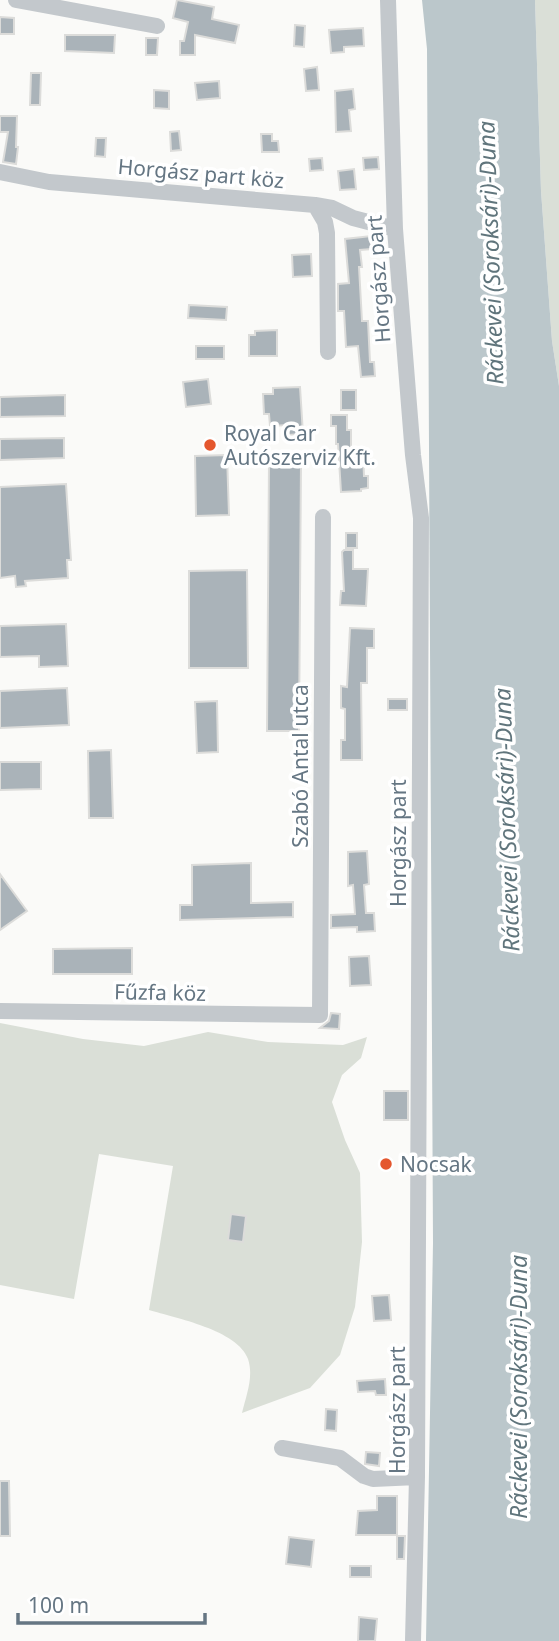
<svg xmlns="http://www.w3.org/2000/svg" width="559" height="1641" font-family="'Noto Sans',sans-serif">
<rect width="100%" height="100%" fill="#fafaf8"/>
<path fill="#dadfd7" d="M 535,0 L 559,0 L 559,386 L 552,341 L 541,191 Z
M 0,1023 L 83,1039 L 144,1046 L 208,1032 L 268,1042 L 343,1045 L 367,1037 L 361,1058 L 342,1075 L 332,1102 L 345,1140 L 360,1173 L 362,1242 L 355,1307 L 340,1355 L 310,1388 L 242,1413 C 246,1396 254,1377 248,1359 C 238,1330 175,1318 149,1310 L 173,1166 L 99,1154 L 74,1299 L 0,1285 Z"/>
<path fill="#bbc7cb" d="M 422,0 L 535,0 L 541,191 L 552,341 L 559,386 L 559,1641 L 426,1641 L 433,1243 L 427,49 Z"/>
<path fill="#aab3b9" stroke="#dcdcda" stroke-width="2" d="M 177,0 L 214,7 L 212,19 L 239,25 L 235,43 L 195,35 L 195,55 L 180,55 L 180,41 L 184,41 L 188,22 L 173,18 Z
M 0,17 L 14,18 L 14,34 L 0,34 Z
M 295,25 L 305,26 L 304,47 L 294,46 Z
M 363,28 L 364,46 L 344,47 L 344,52 L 331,53 L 329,30 Z
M 65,35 L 115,35 L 114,53 L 65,51 Z
M 146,38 L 158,38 L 157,55 L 146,55 Z
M 317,67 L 319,90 L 306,91 L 304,69 Z
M 31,73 L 41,73 L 40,105 L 30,105 Z
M 219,81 L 220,98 L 197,100 L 195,83 Z
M 353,89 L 355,109 L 349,110 L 351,131 L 336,132 L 335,91 Z
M 154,90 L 169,91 L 169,109 L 154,108 Z
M 0,116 L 17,116 L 16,147 L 18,147 L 16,164 L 3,162 L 8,132 L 0,132 Z
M 179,131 L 181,150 L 171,151 L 170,132 Z
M 261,134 L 272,134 L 272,141 L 278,141 L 279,152 L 262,152 Z
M 96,138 L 106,138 L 105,157 L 95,156 Z
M 378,157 L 379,169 L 364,170 L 363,158 Z
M 322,158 L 323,170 L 310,171 L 309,159 Z
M 354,169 L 356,189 L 340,190 L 338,171 Z
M 371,236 L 372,249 L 360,250 L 362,267 L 359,267 L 362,321 L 368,321 L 370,362 L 374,362 L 375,376 L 361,377 L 358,346 L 346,347 L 344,311 L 338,311 L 338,284 L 349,283 L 345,239 Z
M 311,254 L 312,276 L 293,277 L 292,255 Z
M 189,305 L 227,307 L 226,320 L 188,318 Z
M 277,330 L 277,356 L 249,356 L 249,335 L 255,335 L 255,331 Z
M 196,346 L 224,346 L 224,359 L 196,359 Z
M 208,379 L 211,404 L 186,407 L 183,382 Z
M 300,387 L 303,434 L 288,435 L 288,425 L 270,426 L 269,414 L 264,414 L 263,394 L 273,394 L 273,388 Z
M 341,390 L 356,390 L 356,410 L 341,410 Z
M 65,395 L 65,416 L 0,417 L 0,397 Z
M 331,415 L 347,415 L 347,430 L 351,430 L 351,452 L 363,452 L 364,476 L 368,476 L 368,488 L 361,489 L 361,491 L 341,492 L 338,444 L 336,444 L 336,426 L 331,426 Z
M 64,438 L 64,458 L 0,460 L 0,439 Z
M 227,455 L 229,515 L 196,516 L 195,456 Z
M 269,462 L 301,462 L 299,731 L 267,731 Z
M 66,484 L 71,560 L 67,560 L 68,578 L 25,581 L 26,586 L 16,587 L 15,576 L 0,578 L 0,487 Z
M 346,533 L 357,533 L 357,548 L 346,548 Z
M 344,550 L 353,550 L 353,569 L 368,569 L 366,606 L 340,605 L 341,591 L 344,591 L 342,552 Z
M 247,570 L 248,668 L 189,668 L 189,571 Z
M 66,624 L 68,666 L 39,667 L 39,656 L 0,657 L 0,626 Z
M 350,628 L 374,629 L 374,648 L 367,648 L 367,683 L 361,683 L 362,760 L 341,760 L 341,740 L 345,740 L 345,709 L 341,708 L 341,686 L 347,687 Z
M 67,688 L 69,725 L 0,728 L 0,691 Z
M 388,699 L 407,699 L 407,710 L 388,710 Z
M 217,701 L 218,752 L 197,753 L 195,702 Z
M 111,750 L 113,818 L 89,818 L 88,751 Z
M 0,762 L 41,762 L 41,789 L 0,790 Z
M 367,851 L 369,884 L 364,885 L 366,913 L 374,913 L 375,931 L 357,932 L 357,927 L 331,928 L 331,915 L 355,914 L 353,885 L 348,886 L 348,852 Z
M 251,863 L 251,903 L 293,902 L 293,917 L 180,920 L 180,905 L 192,905 L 192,865 Z
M 0,874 L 27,911 L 0,930 Z
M 132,948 L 132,974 L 53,974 L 53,949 Z
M 369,956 L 371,985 L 350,986 L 349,957 Z
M 331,1013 L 340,1014 L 339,1029 L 320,1028 L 329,1021 Z
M 384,1091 L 408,1091 L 408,1120 L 384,1120 Z
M 231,1214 L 246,1216 L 243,1242 L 228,1240 Z
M 389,1295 L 391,1320 L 374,1321 L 372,1296 Z
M 385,1379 L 386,1395 L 376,1395 L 375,1391 L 358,1392 L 357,1381 Z
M 326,1409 L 337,1410 L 336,1431 L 325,1430 Z
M 366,1452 L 380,1453 L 379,1466 L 365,1464 Z
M 0,1481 L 9,1481 L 10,1536 L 0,1536 Z
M 377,1496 L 397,1496 L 397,1535 L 356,1535 L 358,1511 L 377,1510 Z
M 397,1536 L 405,1536 L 404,1559 L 397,1559 Z
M 289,1537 L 314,1540 L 311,1567 L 286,1564 Z
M 350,1566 L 371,1566 L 371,1577 L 350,1577 Z
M 359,1617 L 377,1619 L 375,1641 L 358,1641 Z"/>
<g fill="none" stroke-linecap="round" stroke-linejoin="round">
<path stroke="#c3c8cc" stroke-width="16" d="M 16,0 L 157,26
M 388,0 L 395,229 L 413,455 L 421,518 L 417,1477 L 413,1641
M 0,172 L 49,182 L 315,205 L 332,208 L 353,218 L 395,229
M 315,205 L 325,222 L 327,233 L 328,352
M 0,1011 L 320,1015 L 323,517
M 282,1448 L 340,1458 L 364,1476 L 373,1479 L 417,1477"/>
</g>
<g fill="#e4572e" stroke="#fff" stroke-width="2.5">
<circle cx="210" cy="445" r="7"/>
<circle cx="386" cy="1164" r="7"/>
</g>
<g text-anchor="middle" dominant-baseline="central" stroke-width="7" stroke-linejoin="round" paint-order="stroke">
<g font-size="21" fill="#657683" stroke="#fff">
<text transform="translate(201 173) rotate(5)">Horgász part köz</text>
<text transform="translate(378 279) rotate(-94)">Horgász part</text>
<text transform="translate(300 766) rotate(-90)">Szabó Antal utca</text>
<text transform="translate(398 843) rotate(-90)">Horgász part</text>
<text transform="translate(160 992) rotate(1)">Fűzfa köz</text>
<text transform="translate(397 1410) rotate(-90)">Horgász part</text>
</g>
<g font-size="21" fill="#657683" stroke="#fff" text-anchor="start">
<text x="224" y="433">Royal Car<tspan x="224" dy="24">Autószerviz Kft.</tspan></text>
<text x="400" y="1164">Nocsak</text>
</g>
<g font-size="23" font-style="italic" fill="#60757c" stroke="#fff">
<text transform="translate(490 253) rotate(-92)">Ráckevei (Soroksári)-Duna</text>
<text transform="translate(506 820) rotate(-92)">Ráckevei (Soroksári)-Duna</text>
<text transform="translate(518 1387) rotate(-90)">Ráckevei (Soroksári)-Duna</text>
</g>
</g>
<path d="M18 1613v10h187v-10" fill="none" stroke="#657683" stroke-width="3.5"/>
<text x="28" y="1613" font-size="21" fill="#657683" stroke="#ffffff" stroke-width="5" paint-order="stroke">100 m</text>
</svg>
